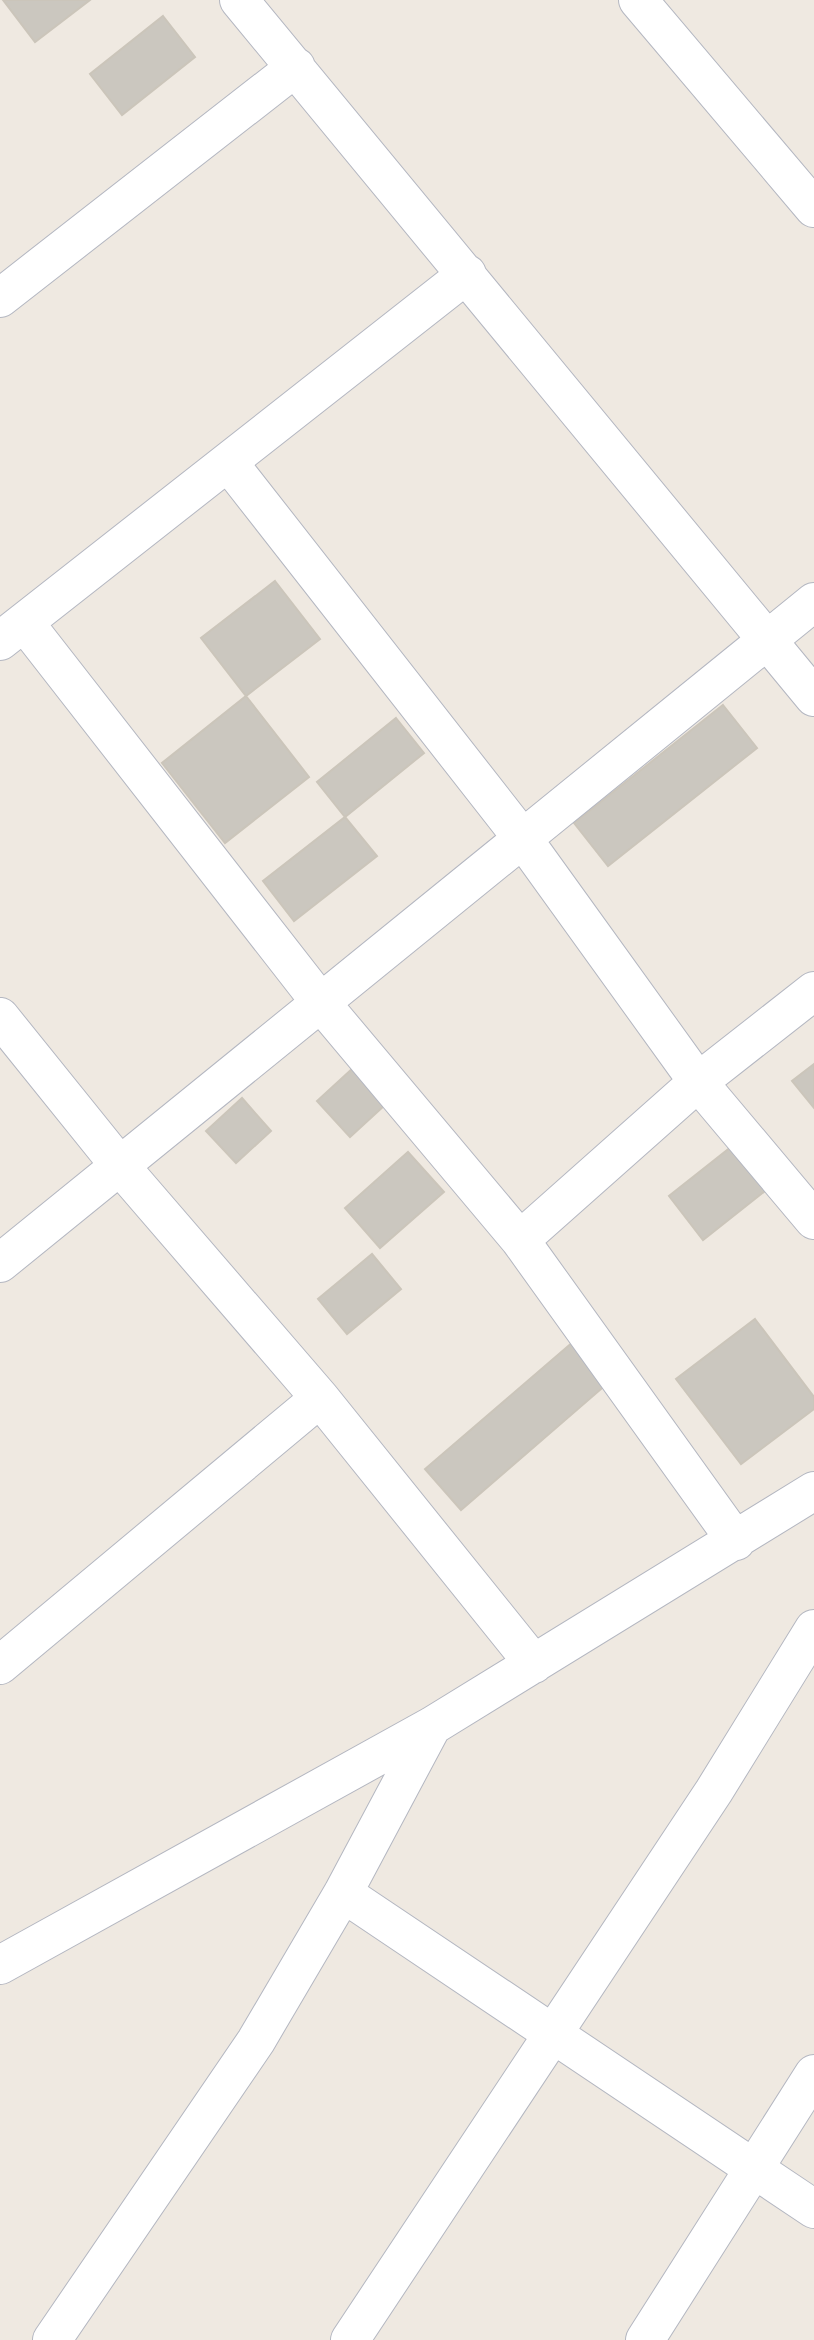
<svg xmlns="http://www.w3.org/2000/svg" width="814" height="2340" font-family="Manrope,sans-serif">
<rect width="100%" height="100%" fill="#efe9e1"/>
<path fill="#cbc7bf" stroke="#cbc5ba" stroke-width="2" d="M 3,0 L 90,0 L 35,42 Z
M 163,16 L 195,57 L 122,115 L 90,74 Z
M 275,581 L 320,639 L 246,696 L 201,638 Z
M 246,696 L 309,777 L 225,843 L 162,763 Z
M 723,705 L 757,748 L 608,866 L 574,823 Z
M 396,718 L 424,753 L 345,817 L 317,782 Z
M 345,817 L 377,856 L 294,921 L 263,881 Z
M 814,1064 L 814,1108 L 792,1081 Z
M 352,1069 L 385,1105 L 350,1137 L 317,1101 Z
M 242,1098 L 271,1131 L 236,1163 L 206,1131 Z
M 731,1147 L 765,1191 L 703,1240 L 669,1196 Z
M 408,1152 L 444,1192 L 380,1248 L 345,1208 Z
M 372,1254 L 401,1289 L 347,1334 L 318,1299 Z
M 755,1319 L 814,1397 L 814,1409 L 741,1464 L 676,1379 Z
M 573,1342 L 608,1383 L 461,1510 L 425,1469 Z"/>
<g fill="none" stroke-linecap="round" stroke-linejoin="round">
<g stroke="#b4b7c1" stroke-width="40">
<path id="minor" d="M 239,0 L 814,697
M 638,0 L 814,208
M 0,298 L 296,67
M 228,462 L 523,839 L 698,1082 L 814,1220
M 24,622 L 321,1003 L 520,1240 L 736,1541
M 0,641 L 467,274
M 0,1017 L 120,1166 L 320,1398 L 534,1664
M 520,1240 L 698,1082 L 814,991
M 0,1263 L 814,602
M 0,1665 L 320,1398
M 343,1893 L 814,2209
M 0,1965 L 432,1726 L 814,1491
M 52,2340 L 256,2041 L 343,1893 L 432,1726
M 350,2340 L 714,1791 L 814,1629
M 645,2340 L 814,2074"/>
</g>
<use href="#minor" stroke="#fff" stroke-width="38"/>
</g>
</svg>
